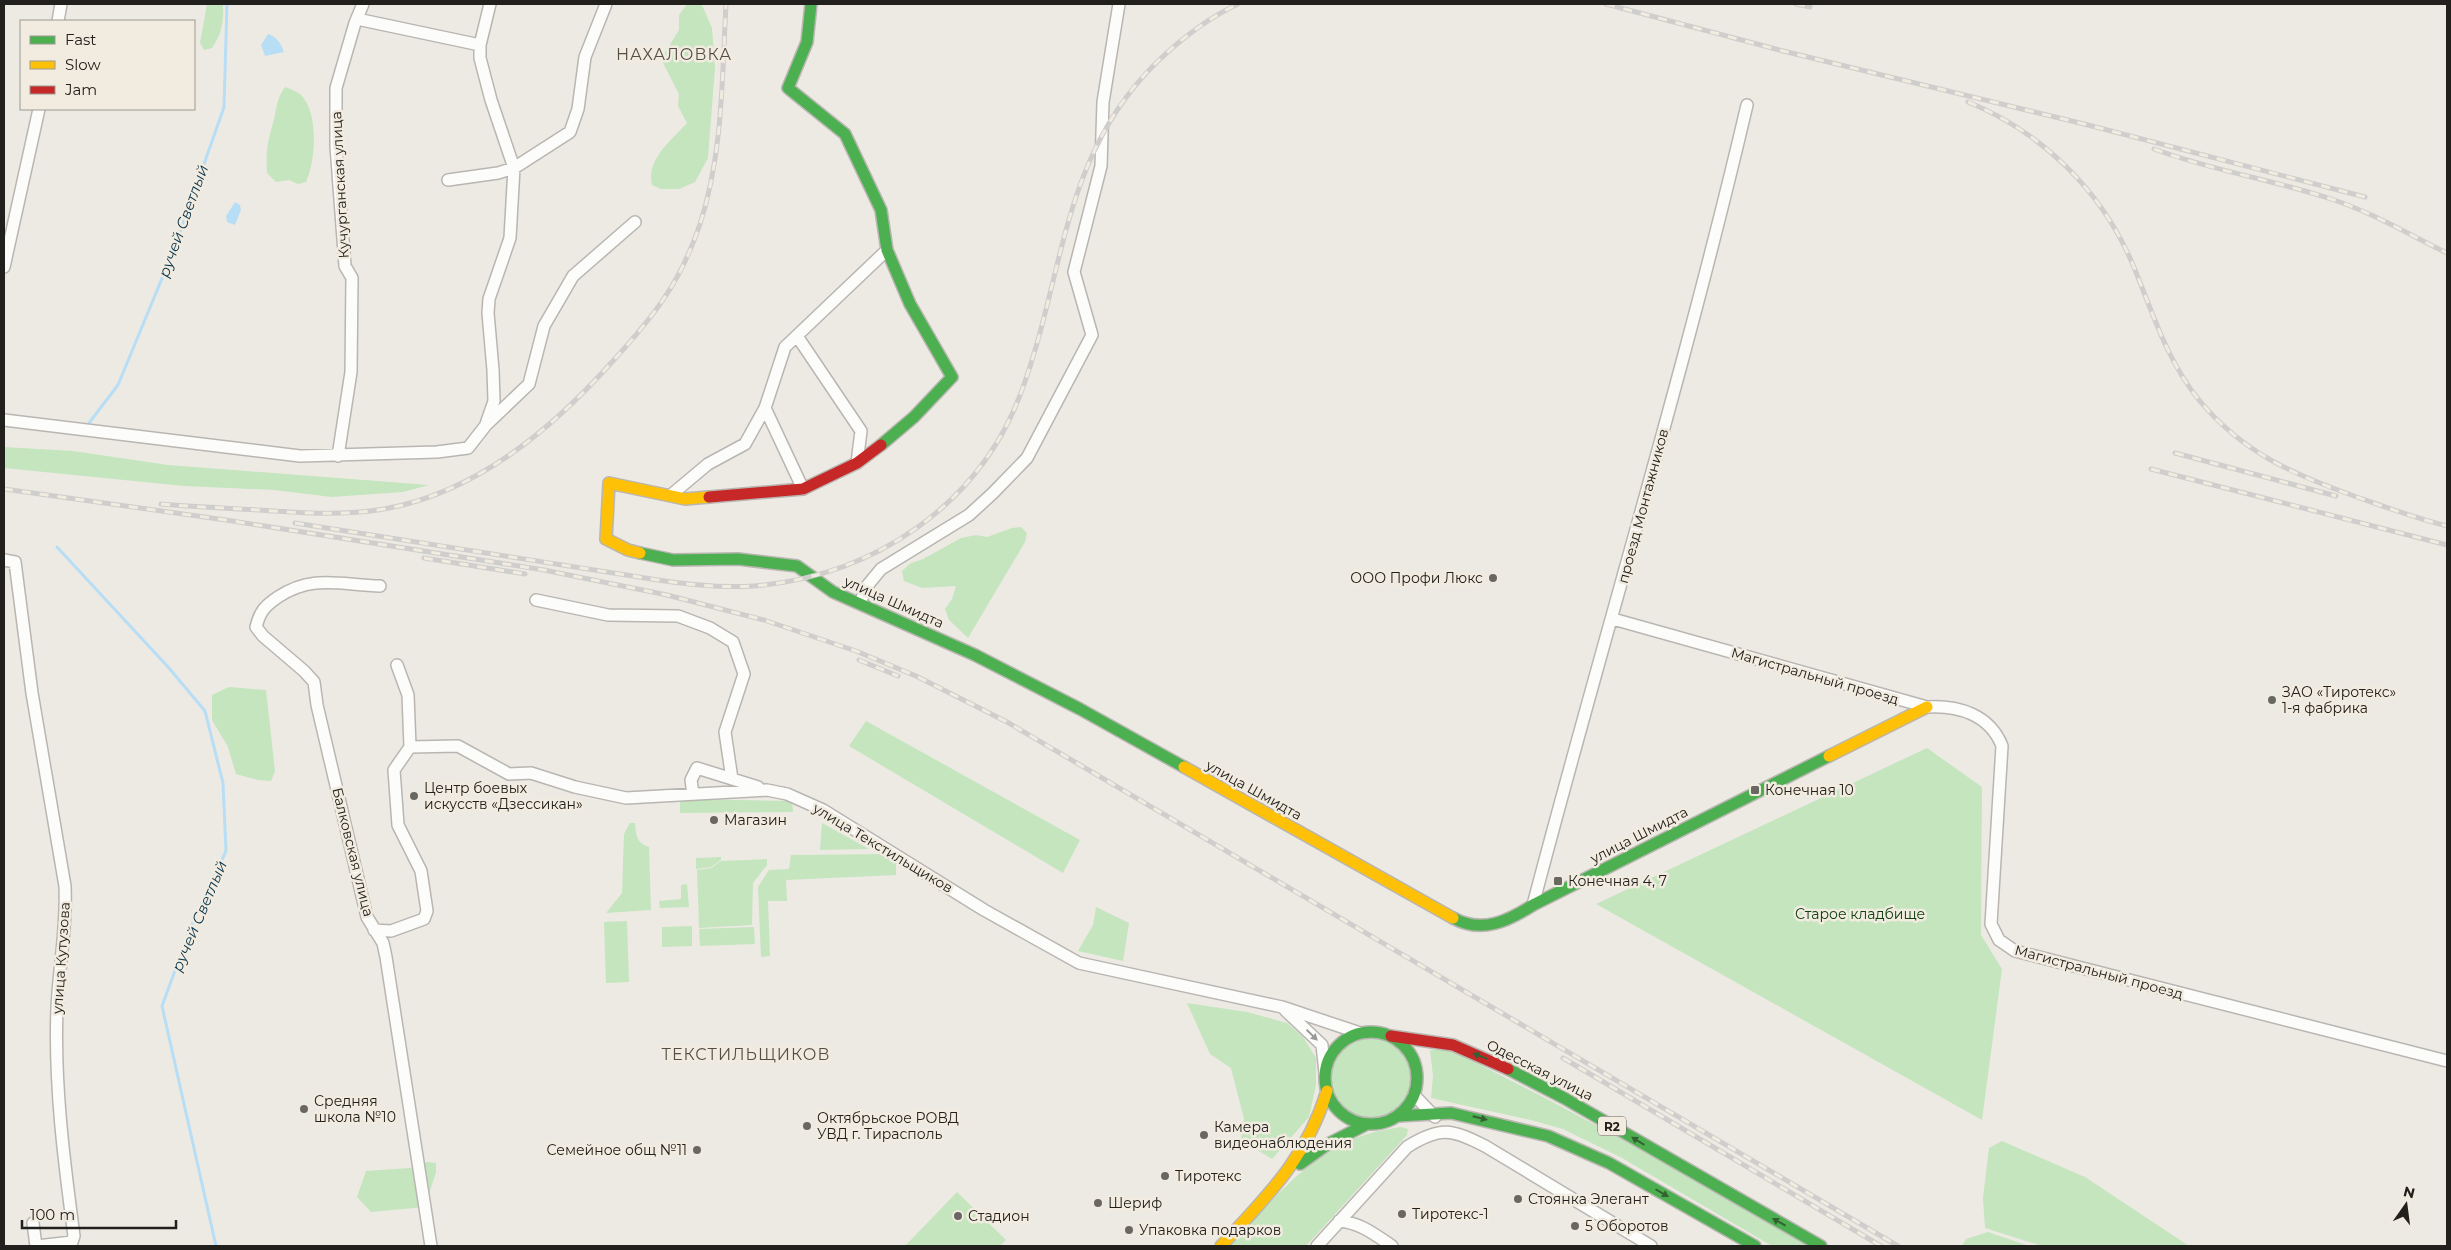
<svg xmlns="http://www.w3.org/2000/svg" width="2451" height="1250" font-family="Montserrat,sans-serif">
<rect width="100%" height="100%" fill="#edeae4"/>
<path fill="#c4e5be" d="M 207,4 L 223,4 C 224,21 222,34 212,48 L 204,50 L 200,43 Z
M 687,4 L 702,5 L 712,28 L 715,68 L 708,158 L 695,182 L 679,189 L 661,189 L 652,185 C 646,159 671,141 687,123 L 678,106 L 679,94 L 661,59 L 679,30 L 679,15 Z
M 285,87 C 290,89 296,91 300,94 C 319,111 316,160 306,182 L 298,184 L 289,180 L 276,182 L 267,173 C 266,153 267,143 273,123 C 277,109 276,99 285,87 Z
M 4,447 L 73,451 L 168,465 L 429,485 L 403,492 L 332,497 L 274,490 L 184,486 L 4,468 Z
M 1021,527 L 1027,533 L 1025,542 L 968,638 L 949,620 L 945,609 L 952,599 L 956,586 L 922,588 L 904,581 L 902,571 L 911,563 L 923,559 L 961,538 L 976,535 L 987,537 L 1012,528 Z
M 229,687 L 266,690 L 275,771 L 271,781 L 258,780 L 236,774 L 228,747 L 212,720 L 212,695 Z
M 866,721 L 1080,840 L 1063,873 L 849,746 Z
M 1927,748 L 1982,787 L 1981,935 L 2002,969 L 1982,1120 L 1596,904 Z
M 680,799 L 792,801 L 793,812 L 680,813 Z
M 630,823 L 635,823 C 636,834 636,843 649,847 L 651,910 L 606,913 L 622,893 L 624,834 Z
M 822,823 L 869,849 L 820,850 Z
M 896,854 L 896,875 L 786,880 L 787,901 L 768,901 L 770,956 L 761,957 L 758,887 L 769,870 L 789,869 L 791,855 Z
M 721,857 L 721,860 L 711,867 L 696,869 L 696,858 Z
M 767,859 L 767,865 L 753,883 L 752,925 L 699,928 L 697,870 L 711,868 L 721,861 Z
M 687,884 L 689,907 L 660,908 L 659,901 L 681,899 L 681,885 Z
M 1096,907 L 1129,923 L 1123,961 L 1078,951 L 1093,925 Z
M 627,921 L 629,982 L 606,983 L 604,922 Z
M 692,926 L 692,946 L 662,947 L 662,927 Z
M 754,927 L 755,944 L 700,946 L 699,929 Z
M 1187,1003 L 1247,1012 L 1287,1023 L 1303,1037 L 1316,1058 L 1316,1085 L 1309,1117 L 1272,1159 L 1241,1140 L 1244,1119 L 1231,1068 L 1210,1054 Z
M1331 1078a40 40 0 1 1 80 0a40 40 0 1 1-80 0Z
M 1430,1050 L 1451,1050 L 1547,1099 L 1704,1183 L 1808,1246 L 1772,1246 L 1622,1158 L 1563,1129 L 1531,1120 L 1431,1098 L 1433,1076 Z
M 1401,1127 L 1408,1129 L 1407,1135 L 1306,1246 L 1229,1246 C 1270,1204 1311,1149 1371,1133 C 1381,1130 1391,1129 1401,1127 Z
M 2002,1141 L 2085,1177 L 2189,1246 L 2042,1246 L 1985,1228 L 1983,1198 L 1989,1148 Z
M 427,1162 L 436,1163 L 436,1172 L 425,1207 L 371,1212 L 357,1197 L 366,1171 L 410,1168 Z
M 957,1192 L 1006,1240 L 1000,1246 L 905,1246 Z
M 1988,1232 L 2029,1246 L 1962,1246 L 1966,1239 Z"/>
<path fill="#b8def6" d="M 268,34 C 277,37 281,43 284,52 L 265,56 L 261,45 Z
M 235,202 L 240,205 L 241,210 L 235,225 L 227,222 L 226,216 Z"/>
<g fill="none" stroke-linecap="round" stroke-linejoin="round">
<path stroke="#b8def6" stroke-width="3" d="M 89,423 L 118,385 L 175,247 L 224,107 L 227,4
M 57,547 L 169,668 L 205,711 L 223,783 L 226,851 L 191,927 L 162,1006 L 216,1246"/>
<g stroke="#b9b6b2" stroke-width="14">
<path id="street" d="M 357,19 L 480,45
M 58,21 L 61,4
M 448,180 L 498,173 L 514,168 L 570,132 L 578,109 L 585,57 L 606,4
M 4,267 L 39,109
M 797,336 L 861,431 L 857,463
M 765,408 L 803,489
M 4,420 L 300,456 L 437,452 L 468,448 L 486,425 L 529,384 L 544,326 L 573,276 L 635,222
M 486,424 L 494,401 L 493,370 L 488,313 L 489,299 L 510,238 L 514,168 L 491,100 L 480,58 L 480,45 L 490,4
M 338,456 L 351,372 L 352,278 L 345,266 L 336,146 L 336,88 L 355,23 L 363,4
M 671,495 L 708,464 L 745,444 L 765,408 L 785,347 L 887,250
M 4,560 L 15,562 L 32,693 L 65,886 C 67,928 59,966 57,1008 C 54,1084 64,1161 74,1236 L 72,1242 L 37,1246
M 380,586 C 340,585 313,574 278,597 C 265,606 260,611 256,627 L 263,636 L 304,671 L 314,682 L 317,705 L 367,917 L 383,943 L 386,957 L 431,1246
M 536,600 L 608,615 L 678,616 L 710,628 L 733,642 L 744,674 L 725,732 L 732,779
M 860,603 L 867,586 L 881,569 L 969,515 L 993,493 L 1027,458 L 1092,335 L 1074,272 L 1101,166 L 1103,102 L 1119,4
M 1613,619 L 1927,707 C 1959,705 1990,715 2002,746 L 1991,924 L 1999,940 L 2015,951 L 2447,1061
M 397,665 L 408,695 L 410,747
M 693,794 L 691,780 L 697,768 L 758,787
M 1533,905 C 1603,638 1684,374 1747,105
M 374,930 L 391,931 L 424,919 L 427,911 L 421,871 L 398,825 L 394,770 L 410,747 L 458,746 L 509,774 L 531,773 L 575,787 L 626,798 L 767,790 L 787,794 L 823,810 L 984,910 L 1079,963 L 1282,1007 L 1360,1033
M 1285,1010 L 1322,1045 L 1325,1073
M 1414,1095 L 1435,1117
M 1339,1221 C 1361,1223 1374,1234 1392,1246
M 33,1223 L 36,1246
M 1317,1246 L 1407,1147 C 1440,1126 1452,1129 1485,1146 L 1651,1246"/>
</g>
<g stroke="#b9b6b2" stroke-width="14">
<path id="fast" d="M 811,4 L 807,42 L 788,88 L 845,134 L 881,210 L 887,250 L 910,304 L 952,377 L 914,417 L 881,445
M 640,553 L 673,560 L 738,559 L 797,566 L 833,592 L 975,655 L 1080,709 L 1184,767
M 1453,918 C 1482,934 1508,921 1533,905 L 1829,756
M1325 1078a46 46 0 1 1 92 0a46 46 0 1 1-92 0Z
M 1508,1069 L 1564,1098 L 1821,1246
M 1398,1116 L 1451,1113 L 1548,1136 L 1609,1163 L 1755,1246
M 1300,1164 L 1328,1144 L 1367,1124"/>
</g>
<g stroke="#b9b6b2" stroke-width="14">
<path id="slow" d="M 640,553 L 628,550 L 606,539 L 609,483 L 685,499 L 709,497
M 1829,756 L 1927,707
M 1184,767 L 1453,918
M 1221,1246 C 1268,1195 1306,1159 1327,1091"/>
</g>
<g stroke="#b9b6b2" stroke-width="14">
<path id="jam" d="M 709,497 L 803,489 L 857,463 L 881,445
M 1391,1036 L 1453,1045 L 1508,1069"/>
</g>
<use href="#street" stroke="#fcfcfb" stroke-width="11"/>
<use href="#fast" stroke="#4caf50" stroke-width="11"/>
<use href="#slow" stroke="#ffc107" stroke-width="11"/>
<use href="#jam" stroke="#c62828" stroke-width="11"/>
<g stroke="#cfcecc" stroke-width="5">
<path id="rail" d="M 1606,4 L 1783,51 L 2088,125 L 2365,197
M 1796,4 L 1810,7
M 1968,102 C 2042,132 2102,191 2133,265 C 2153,313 2166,359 2199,400 C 2242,452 2292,474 2354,496 C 2385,507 2415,518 2447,526
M 2154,149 C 2213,171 2275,180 2334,200 C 2373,213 2410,235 2447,253
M 2175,453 L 2336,496
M 2151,469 L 2447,545
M 4,489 L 226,520 L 544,570 L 667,595 L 764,620 L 856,651 L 916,676 L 1007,722 L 1898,1246
M 161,504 C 194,507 227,508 259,510 C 301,513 343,516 384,509 C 476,493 552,429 612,362 C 653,317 680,284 700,224 C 723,153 722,78 726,4
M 295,523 L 658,580 C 690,585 722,588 754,586 C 873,576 980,506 1022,390 C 1065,273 1061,156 1157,62 C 1181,39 1208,18 1238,4
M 424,558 L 525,574
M 859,660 L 898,676
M 1563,1058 L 1881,1246"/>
</g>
<use href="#rail" stroke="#f1ebe0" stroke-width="3" stroke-dasharray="9" stroke-linecap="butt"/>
</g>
<defs><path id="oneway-solid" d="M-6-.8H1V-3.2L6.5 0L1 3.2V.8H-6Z" transform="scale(1.25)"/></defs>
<use fill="#9a9997" href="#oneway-solid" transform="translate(1312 1035) rotate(44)"/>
<g fill="#356033">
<use href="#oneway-solid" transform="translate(1480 1056) rotate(-158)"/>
<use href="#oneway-solid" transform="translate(1480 1118) rotate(14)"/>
<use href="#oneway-solid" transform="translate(1638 1141) rotate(-149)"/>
<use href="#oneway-solid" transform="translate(1662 1193) rotate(30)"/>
<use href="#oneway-solid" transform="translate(1779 1222) rotate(-151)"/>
</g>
<g fill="#696762" stroke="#f1ebe0" stroke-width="2">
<circle cx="1493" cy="578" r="5"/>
<circle cx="2272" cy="700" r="5"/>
<rect x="1750" y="785" width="10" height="10" rx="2.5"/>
<circle cx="414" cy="796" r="5"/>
<circle cx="714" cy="820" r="5"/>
<rect x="1553" y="876" width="10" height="10" rx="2.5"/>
<circle cx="304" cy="1109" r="5"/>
<circle cx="807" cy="1126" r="5"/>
<circle cx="1204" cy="1135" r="5"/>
<circle cx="697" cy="1150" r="5"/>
<circle cx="1165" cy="1176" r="5"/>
<circle cx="1518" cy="1199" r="5"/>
<circle cx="1098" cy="1203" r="5"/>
<circle cx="1402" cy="1214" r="5"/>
<circle cx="958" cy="1216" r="5"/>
<circle cx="1575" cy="1226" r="5"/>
<circle cx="1129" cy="1230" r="5"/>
</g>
<g text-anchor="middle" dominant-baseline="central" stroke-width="5" stroke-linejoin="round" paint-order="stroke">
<rect fill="#f1ebe0" stroke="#605d57" stroke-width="1" x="1598" y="1116.5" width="28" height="19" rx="4"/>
<g font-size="12" font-weight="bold" fill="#22201c">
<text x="1612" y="1126">R2</text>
</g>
<g font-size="14" fill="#22201c" stroke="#f1ebe0">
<text transform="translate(340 185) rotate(-93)">Кучурганская улица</text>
<text transform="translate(1643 506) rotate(-75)">проезд Монтажников</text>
<text transform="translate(894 602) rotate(24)">улица Шмидта</text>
<text transform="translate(1815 676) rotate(16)">Магистральный проезд</text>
<text transform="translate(1254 790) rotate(29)">улица Шмидта</text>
<text transform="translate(1639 835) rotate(-27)">улица Шмидта</text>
<text transform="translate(883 848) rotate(31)">улица Текстильщиков</text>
<text transform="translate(353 852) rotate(76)">Балковская улица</text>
<text transform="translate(61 958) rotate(-86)">улица Кутузова</text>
<text transform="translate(2099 972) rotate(15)">Магистральный проезд</text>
<text transform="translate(1540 1070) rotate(27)">Одесская улица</text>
</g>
<g font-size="14" fill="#22201c" stroke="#f1ebe0" text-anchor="start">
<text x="1483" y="578" text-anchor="end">ООО Профи Люкс</text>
<text x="2282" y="692">ЗАО «Тиротекс»<tspan x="2282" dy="16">1-я фабрика</tspan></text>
<text x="424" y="788">Центр боевых<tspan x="424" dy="16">искусств «Дзессикан»</tspan></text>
<text x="1765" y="790">Конечная 10</text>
<text x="724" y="820">Магазин</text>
<text x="1568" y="881">Конечная 4, 7</text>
<text x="314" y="1101">Средняя<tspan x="314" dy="16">школа №10</tspan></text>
<text x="817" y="1118">Октябрьское РОВД<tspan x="817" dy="16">УВД г. Тирасполь</tspan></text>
<text x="1214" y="1127">Камера<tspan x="1214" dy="16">видеонаблюдения</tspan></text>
<text x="687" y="1150" text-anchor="end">Семейное общ №11</text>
<text x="1175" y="1176">Тиротекс</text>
<text x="1528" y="1199">Стоянка Элегант</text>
<text x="1108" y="1203">Шериф</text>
<text x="1412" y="1214">Тиротекс-1</text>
<text x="968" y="1216">Стадион</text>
<text x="1585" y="1226">5 Оборотов</text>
<text x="1139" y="1230">Упаковка подарков</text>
</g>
<g font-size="14" fill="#0c400f" stroke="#f1ebe0">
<text x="1860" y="914">Старое кладбище</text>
</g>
<g font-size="15" font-style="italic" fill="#08364d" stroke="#f1ebe0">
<text transform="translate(183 221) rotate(-70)">ручей Светлый</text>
<text transform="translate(199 916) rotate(-67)">ручей Светлый</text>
</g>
<g font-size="16" letter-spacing="1" fill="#544f46" stroke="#f1ebe0">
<text x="674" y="54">НАХАЛОВКА</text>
<text x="746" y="1054">ТЕКСТИЛЬЩИКОВ</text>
</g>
</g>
<rect width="2451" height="1250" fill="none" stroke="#22201c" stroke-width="10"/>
<rect x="20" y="20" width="175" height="90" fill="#f1ebe0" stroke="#9e9a92"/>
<rect x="30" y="36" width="25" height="8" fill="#4caf50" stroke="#9e9a92"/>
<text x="65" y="45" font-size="15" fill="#22201c">Fast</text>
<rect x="30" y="61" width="25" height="8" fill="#ffc107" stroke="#9e9a92"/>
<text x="65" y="70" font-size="15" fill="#22201c">Slow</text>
<rect x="30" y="86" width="25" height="8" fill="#c62828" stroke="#9e9a92"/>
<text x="65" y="95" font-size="15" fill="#22201c">Jam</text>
<g transform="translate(2406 1205) rotate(14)" stroke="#f1ebe0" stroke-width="4" paint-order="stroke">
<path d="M0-4L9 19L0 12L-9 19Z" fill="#22201c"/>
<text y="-8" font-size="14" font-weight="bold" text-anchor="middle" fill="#22201c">N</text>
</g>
<path d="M22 1220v8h154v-8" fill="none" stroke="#22201c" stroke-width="2.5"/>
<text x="30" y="1220" font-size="15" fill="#22201c" stroke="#f1ebe0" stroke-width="4" paint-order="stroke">100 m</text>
</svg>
